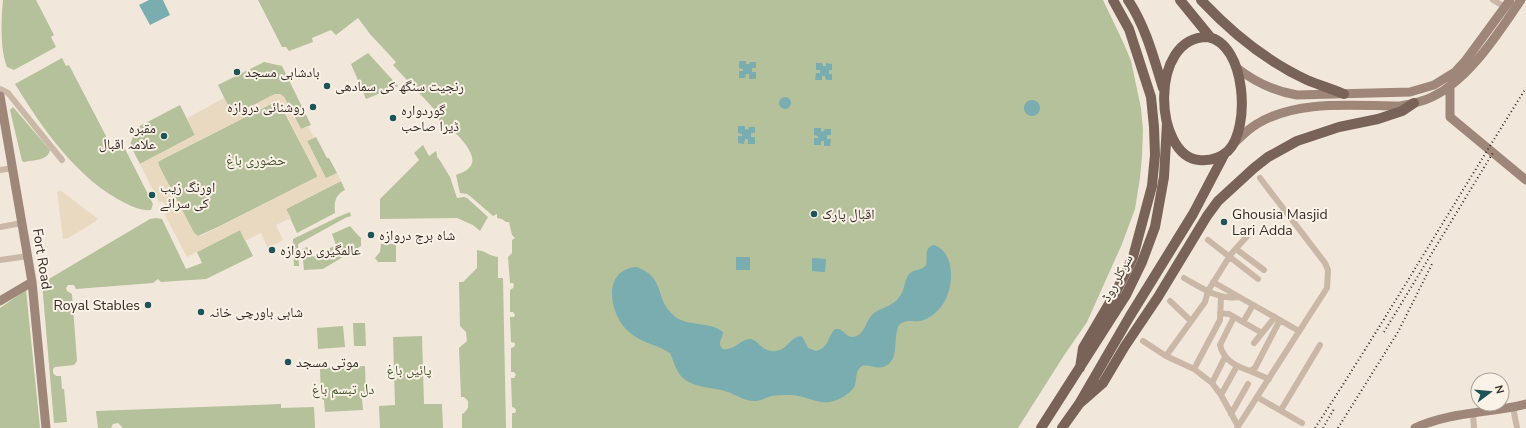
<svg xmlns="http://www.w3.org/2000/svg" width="1526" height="428" font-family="'Nunito Sans','Noto Naskh Arabic',sans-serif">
<rect width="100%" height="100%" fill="#f2e7db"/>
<path fill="#b4c19a" d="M 3,0 L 36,0 L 54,35 L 51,37 L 56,47 L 14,70 L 7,67 C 0,49 1,21 3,0 Z
M 258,0 L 1103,0 L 1124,44 L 1131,61 L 1141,108 L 1143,130 L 1142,156 L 1140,178 L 1135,209 L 1122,244 L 1087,322 L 1063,357 L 1018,428 L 512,428 L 512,413 L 515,413 L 516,411 L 515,408 L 512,407 L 511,378 L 514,378 L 516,375 L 514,372 L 511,372 L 511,348 L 514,347 L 515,345 L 515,343 L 511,342 L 510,317 L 514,317 L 515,315 L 513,312 L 510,312 L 510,290 L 513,288 L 514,285 L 513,283 L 510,283 L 508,257 L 512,253 L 512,240 L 515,238 L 512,235 L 509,222 L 506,222 L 502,219 L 497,218 L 497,214 L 493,216 L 470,196 L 467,194 L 460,193 L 456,175 C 474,169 477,161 466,145 C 459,136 454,129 442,128 L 435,110 L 393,65 L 396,62 L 370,34 L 358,18 L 336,35 L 331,30 L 312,38 L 313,42 L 289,51 L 286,47 L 282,47 Z
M 368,53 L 398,86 L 366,99 L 351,64 Z
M 62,58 L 66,66 L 69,65 L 106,136 L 104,141 C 108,151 116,147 124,147 L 153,204 L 151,210 C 142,211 133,207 125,203 C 78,180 42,128 15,84 Z
M 264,62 L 282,66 L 311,125 L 301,129 L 284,97 L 280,94 L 275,94 L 233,116 L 218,85 Z
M 278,101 L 280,104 L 317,175 L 317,177 L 220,226 L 198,236 L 194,233 L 159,166 L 158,163 L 159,161 L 275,102 Z
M 180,105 L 195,135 L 140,164 L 130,145 L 136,128 Z
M 13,107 L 50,150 C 48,161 33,160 24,162 L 22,161 L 10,110 Z
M 316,137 L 327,158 L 329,158 L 337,173 L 326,179 L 307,141 Z
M 423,145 L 429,156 L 436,151 L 437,154 L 437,157 L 439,159 L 450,177 L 457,198 L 464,197 L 467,198 L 488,217 L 480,231 L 473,225 L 457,218 L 380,219 L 380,199 L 419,160 L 414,153 Z
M 341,181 L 345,190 C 335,195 334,202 335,213 L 297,233 L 286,209 Z
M 350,212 L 351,216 L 345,218 L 298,244 L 299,266 L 294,266 L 293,239 L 338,217 Z
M 156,218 L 162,219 L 186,269 L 202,263 L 197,252 L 240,230 L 253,256 L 206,279 L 161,282 L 158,279 L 153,283 L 76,289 L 74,285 L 68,285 L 66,288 L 67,291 L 72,294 L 77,361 L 74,365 L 55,367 L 53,369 L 53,373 L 56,376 L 61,376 L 62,389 L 64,389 L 67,422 L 54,423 L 42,283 L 150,219 Z
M 350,226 L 355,232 L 361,238 L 361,246 L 323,269 L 304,270 L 302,249 L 307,247 L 313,257 L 336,245 L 332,234 Z
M 381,244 L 396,244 L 396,262 L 378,262 L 375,258 L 380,252 Z
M 477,250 C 486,251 489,256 498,257 L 498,278 L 503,278 L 506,428 L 462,428 L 462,414 L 464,413 L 468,408 L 468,401 L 464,397 L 461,397 L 459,348 L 467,341 L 466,332 L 460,326 L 459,282 L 463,282 L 477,268 Z
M 26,290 L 40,428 L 0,428 L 0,308 Z
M 353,323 L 365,323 L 366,346 L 354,346 Z
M 343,326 L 345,347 L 318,349 L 317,328 Z
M 422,336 L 424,404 L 442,404 L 443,428 L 380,428 L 379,406 L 395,405 L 393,337 Z
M 365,366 L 366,399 L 362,399 L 363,410 L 325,412 L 324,400 L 321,399 L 320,368 Z
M 281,404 L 281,408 L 314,407 L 315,428 L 123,428 L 118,423 L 113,424 L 111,428 L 98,428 L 96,411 Z"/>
<path fill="#ead9c1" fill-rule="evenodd" d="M 275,94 L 280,94 L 284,97 L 301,129 L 308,126 L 314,138 L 307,141 L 326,178 L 337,173 L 341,181 L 286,209 L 291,218 L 276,225 L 283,240 L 268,248 L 261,233 L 245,241 L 240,230 L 187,257 L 165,215 L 168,211 L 163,202 L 159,202 L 140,164 L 195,135 L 187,118 L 206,108 L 224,98 L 233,115 ZM 278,101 L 281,104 L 309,159 L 317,175 L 317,177 L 203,235 L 198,236 L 194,233 L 159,166 L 158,163 L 159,161 L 275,102 Z
M 60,190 L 97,218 L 96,221 L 85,228 L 68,238 L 63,239 L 57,192 Z"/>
<path fill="#79adaf" d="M 149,0 L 163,0 L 170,15 L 150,25 L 139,5 Z
M 739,61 L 746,61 L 746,64 L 749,64 L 750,62 L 756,62 L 756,68 L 752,68 L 752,72 L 756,72 L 756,79 L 749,79 L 749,74 L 746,74 L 745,78 L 739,78 L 739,71 L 743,71 L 743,69 L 739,68 Z
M 816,63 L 822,63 L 823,66 L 826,66 L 826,63 L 832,64 L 832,70 L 829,70 L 829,74 L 832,74 L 832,80 L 826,80 L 825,76 L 822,76 L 822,80 L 815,80 L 816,73 L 820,73 L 820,70 L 816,70 Z
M779 103a6 6 0 1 1 12 0a6 6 0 1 1-12 0Z
M1024 108a8 8 0 1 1 16 0a8 8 0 1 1-16 0Z
M 738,126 L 745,126 L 745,129 L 748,130 L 749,127 L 755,127 L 755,133 L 751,133 L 751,137 L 755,137 L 755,144 L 748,144 L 748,139 L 745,139 L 744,144 L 738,143 L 738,136 L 742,136 L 742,134 L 738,133 Z
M 814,128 L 821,128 L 821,132 L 824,131 L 825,129 L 831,129 L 831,135 L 827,135 L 827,139 L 831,139 L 830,146 L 824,146 L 824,141 L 821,141 L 821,145 L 814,145 L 814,138 L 818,138 L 818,136 L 814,135 Z
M 934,245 C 958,253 954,296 938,310 C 934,315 926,320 920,321 C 911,322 906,319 899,325 C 892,338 901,361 883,367 C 876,369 869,364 862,366 C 855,370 857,378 855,385 C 853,391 845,396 839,399 C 821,408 810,396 792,395 C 785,395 778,395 771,396 C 765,398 760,401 754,401 C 744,401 737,395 728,392 C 711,386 686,389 677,370 C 674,365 673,359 670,353 C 656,344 643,344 629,332 C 609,315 601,269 637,267 C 665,278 655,296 671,313 C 684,328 708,320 723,332 C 723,339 716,343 723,349 C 735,351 739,340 749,339 C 760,339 762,356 780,350 C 788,347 791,337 801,336 L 803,338 L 808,348 L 816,351 C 830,347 827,337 835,329 L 839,329 C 844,331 847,337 852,337 C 865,336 865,322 872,315 C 880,307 892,308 900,296 C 905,290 904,279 910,273 C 915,269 921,271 926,265 C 928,257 923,248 934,245 Z
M 736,257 L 750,257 L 750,270 L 736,270 Z
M 812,258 L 826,259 L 825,272 L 812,271 Z"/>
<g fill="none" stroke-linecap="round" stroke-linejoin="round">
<path stroke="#cab7a6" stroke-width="6" d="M 1493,0 L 1505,7
M 0,89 L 8,93 L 12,98 L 62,160
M 0,170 L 12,168
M 0,227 L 22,223
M 1208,240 L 1258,279
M 1236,249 L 1264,270
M 0,260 L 28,256
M 1184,278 C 1202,288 1218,300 1239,297
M 1213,282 L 1299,331
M 1170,301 L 1191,321
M 1220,313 L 1229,314 L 1262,333
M 1234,317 L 1220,345 C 1224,361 1236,366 1250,371 L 1255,368 L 1280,320
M 1243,322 L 1253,305
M 1143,341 L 1166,356 L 1194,369 L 1212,383 L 1221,395
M 1254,343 L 1275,317
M 1166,356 L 1205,302 L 1208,291 L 1231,254 L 1250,233
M 1237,366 L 1221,395 L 1238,426
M 1194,369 L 1220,320 L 1221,296
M 1250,371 L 1269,379
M 1212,383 L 1225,357
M 1257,397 L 1302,423
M 1513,407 L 1517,428
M 1281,410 L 1320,345
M 1473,413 L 1474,428
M 1231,414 L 1248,384
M 1237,428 L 1327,288 L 1328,270 L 1325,263 L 1260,178"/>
<path stroke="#9e8678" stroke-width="9" d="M 1237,68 C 1256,83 1274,91 1297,95 L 1410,92 L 1434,85 L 1455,72 L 1466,60 L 1510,0
M 1450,86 L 1450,117 L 1526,180
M 0,96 L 32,282 L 46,428
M 1233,144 C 1241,137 1248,129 1257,124 C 1297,99 1354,106 1400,106 C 1411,104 1422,102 1432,97 C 1470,79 1498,33 1521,0
M 0,301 L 32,282
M 1415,428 C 1449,412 1490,413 1526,404"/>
<path stroke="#796358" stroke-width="10" d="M 1128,0 C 1146,27 1154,59 1163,88
M 1180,0 L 1211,38
M 1201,0 C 1231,32 1266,61 1307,80 C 1319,85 1332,89 1344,94
M 1208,37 C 1246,44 1251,128 1228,151 C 1220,158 1209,161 1199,160 C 1154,156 1148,36 1208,37 Z
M 1080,368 L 1083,348 L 1116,292 L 1133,257 L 1152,186 L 1155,155 L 1154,127 L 1151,97 L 1129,29 L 1113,0
M 1079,404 L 1103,383 L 1125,346 L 1158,297 L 1207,216 L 1218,201 L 1254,168 L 1268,157 L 1297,141 L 1339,127 L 1378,119 L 1402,111 L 1414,103
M 1041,428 L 1126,295 L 1142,262 L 1155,227 L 1164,177 L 1167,123
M 1062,428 L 1079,404 L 1130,316 L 1193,214 L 1225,153"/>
<path stroke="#362c27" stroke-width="2" stroke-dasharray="1 3" stroke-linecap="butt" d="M 1384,332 L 1494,151
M 1315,428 C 1388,316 1455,201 1526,88
M 1323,428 L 1334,409
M 1338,428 L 1398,332 L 1433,262"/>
</g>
<g fill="#1c5458" stroke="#faf1e7" stroke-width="1.5">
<circle cx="237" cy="72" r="4"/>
<circle cx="327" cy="86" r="4"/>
<circle cx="313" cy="107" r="4"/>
<circle cx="393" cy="118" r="4"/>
<circle cx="164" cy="136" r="4"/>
<circle cx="152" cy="195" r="4"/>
<circle cx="814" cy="214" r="4"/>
<circle cx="1224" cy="222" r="4"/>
<circle cx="371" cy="235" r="4"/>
<circle cx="272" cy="250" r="4"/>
<circle cx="148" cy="305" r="4"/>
<circle cx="201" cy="312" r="4"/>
<circle cx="288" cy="362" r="4"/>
</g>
<g text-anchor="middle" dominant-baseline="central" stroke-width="4" stroke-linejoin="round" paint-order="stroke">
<g font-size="14" fill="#362c27" stroke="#faf1e7" text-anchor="start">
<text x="245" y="72">بادشاہی مسجد</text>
<text x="335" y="86">رنجیت سنگھ کی سمادھی</text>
<text x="305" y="107" text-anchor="end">روشنائی دروازہ</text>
<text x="401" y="110">گوردوارہ<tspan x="401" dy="16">ڈیرا صاحب</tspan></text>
<text x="156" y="128" text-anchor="end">مقبرہ<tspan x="156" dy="16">علامہ اقبال</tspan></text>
<text x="160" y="187">اورنگ زیب<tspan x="160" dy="16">کی سرائے</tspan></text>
<text x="822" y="214">اقبال پارک</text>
<text x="1232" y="214">Ghousia Masjid<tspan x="1232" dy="16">Lari Adda</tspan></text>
<text x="379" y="235">شاہ برج دروازہ</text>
<text x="280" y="250">عالمگیری دروازہ</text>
<text x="140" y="305" text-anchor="end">Royal Stables</text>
<text x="209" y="312">شاہی باورچی خانہ</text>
<text x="296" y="362">موتی مسجد</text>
</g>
<g font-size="14" fill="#45552b" stroke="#faf1e7">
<text x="256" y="160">حضوری باغ</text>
<text x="409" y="370">پائیں باغ</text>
<text x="343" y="389">دل تبسم باغ</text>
</g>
<g font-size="14" fill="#362c27" stroke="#faf1e7">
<text transform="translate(42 259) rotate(81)">Fort Road</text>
<text transform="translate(1117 278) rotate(-62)">سرکلر روڈ</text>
</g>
</g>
<g transform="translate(1490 392) rotate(74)"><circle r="19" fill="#faf1e7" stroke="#aca29a"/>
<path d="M0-3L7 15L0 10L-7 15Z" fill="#1c5458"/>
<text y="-6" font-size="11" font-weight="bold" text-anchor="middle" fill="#362c27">N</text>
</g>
</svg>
